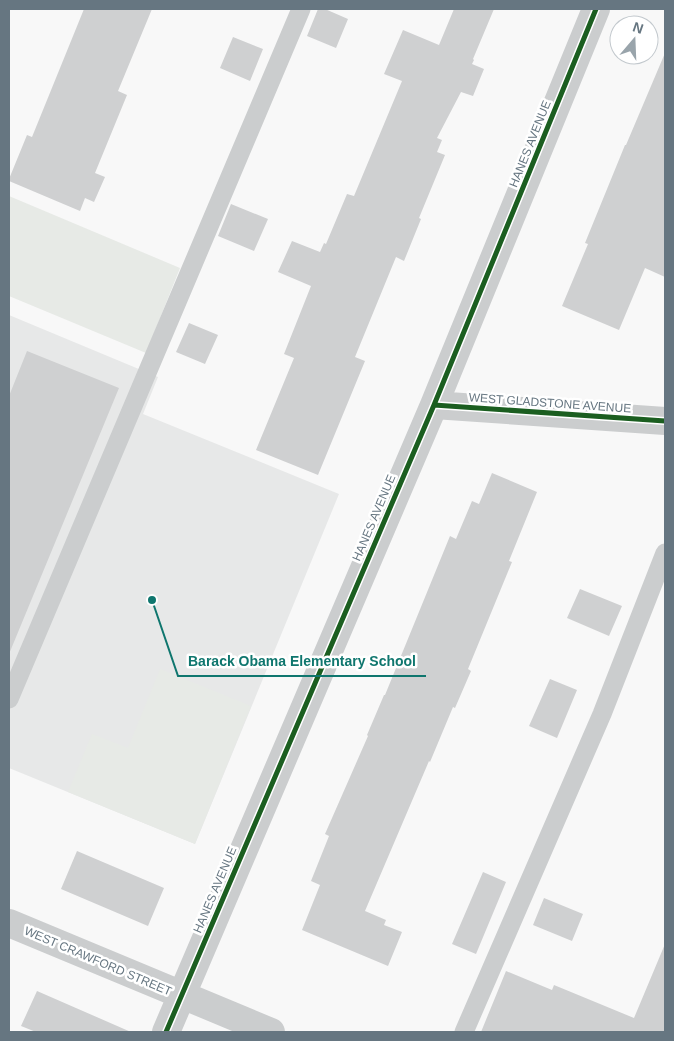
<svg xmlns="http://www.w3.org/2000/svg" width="674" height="1041" font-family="Arial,sans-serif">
<rect width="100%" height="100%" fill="#f8f8f8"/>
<path fill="#e7e8e8" d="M 9,315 L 158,377 L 143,414 L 339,494 L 195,844 L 9,768 Z"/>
<path fill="#e7eae6" d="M 9,196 L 180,268 L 146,353 L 9,296 Z
M 160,669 L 251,706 L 195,844 L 68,792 L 92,734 L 128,748 Z"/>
<path fill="#cfd0d1" d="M 84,9 L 152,9 L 118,91 L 127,95 L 95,173 L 105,177 L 94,202 L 85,198 L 80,211 L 9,181 L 9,179 L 27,135 L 32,137 Z
M 318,9 L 325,9 L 348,19 L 336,48 L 307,36 Z
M 454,9 L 494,9 L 473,59 L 474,60 L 472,64 L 484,69 L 473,96 L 461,92 L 437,138 L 442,140 L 437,152 L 445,155 L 419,218 L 421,219 L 404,261 L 396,257 L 355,357 L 365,361 L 318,475 L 256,450 L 294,358 L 284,354 L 311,286 L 278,272 L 292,241 L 320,252 L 324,243 L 326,244 L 347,194 L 354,196 L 402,81 L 384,74 L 403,30 L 439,45 Z
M 233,37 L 263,49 L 250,81 L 220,68 Z
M 665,53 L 665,277 L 645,268 L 619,330 L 562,306 L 588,244 L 585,243 L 625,145 L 626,145 Z
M 231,204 L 268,219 L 254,251 L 218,236 Z
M 189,323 L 218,335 L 205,364 L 176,352 Z
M 27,351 L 119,388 L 9,654 L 9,396 Z
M 492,473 L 537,492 L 509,561 L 512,562 L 468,669 L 471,671 L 455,708 L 453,707 L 430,762 L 429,761 L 365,911 L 386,920 L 384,925 L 402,932 L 388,966 L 302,930 L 320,885 L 311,881 L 329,836 L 325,834 L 368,736 L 367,735 L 384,695 L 385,695 L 450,536 L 456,539 L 472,501 L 479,504 Z
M 580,589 L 622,606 L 609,636 L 567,618 Z
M 550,679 L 577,690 L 557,738 L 529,726 Z
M 77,851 L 164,888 L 148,926 L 61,889 Z
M 483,872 L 506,882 L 476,954 L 452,944 Z
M 544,898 L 583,914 L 572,941 L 533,925 Z
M 665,944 L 665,1032 L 481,1032 L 506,971 L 552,990 L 554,985 L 634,1018 Z
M 37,991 L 131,1032 L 36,1032 L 21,1026 Z"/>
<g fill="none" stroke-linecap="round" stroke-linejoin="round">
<path stroke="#cbcdce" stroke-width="19" d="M 9,699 L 301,9
M 464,1032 L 602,714 L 665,553"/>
<path stroke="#cbcdce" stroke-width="28" d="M 434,405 L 665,421
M 9,923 L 271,1032
M 166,1032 L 434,405 L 596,9"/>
<g stroke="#fff" stroke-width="8">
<path id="cycleway" d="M 434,405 L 665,421
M 166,1032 L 434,405 L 596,9"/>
</g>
<use href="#cycleway" stroke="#1b5e20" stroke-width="5"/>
</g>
<g text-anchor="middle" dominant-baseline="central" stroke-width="5" stroke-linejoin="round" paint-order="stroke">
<g font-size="12" fill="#667681" stroke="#fff">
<text transform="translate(530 144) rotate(-68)">HANES AVENUE</text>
<text transform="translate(550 403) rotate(4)">WEST GLADSTONE AVENUE</text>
<text transform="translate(374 518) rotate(-67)">HANES AVENUE</text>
<text transform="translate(215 890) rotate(-67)">HANES AVENUE</text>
<text transform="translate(98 961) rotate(23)">WEST CRAWFORD STREET</text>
</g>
</g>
<path fill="none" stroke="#0f766e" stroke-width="2" d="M152 600L178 676H426"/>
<circle fill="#0f766e" stroke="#fff" stroke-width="2" cx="152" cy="600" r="5"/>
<g font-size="14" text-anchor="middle" font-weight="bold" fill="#0f766e" stroke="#fff" stroke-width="5" stroke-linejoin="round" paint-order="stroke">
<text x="302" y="666">Barack Obama Elementary School</text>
</g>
<rect width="674" height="1041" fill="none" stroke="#667681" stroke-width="20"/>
<g transform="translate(634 40) rotate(19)"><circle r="24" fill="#ffffff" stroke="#c2c8cd"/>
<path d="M0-4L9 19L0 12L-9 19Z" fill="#99a4ab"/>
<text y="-8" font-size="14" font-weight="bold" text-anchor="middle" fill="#667681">N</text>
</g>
</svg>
